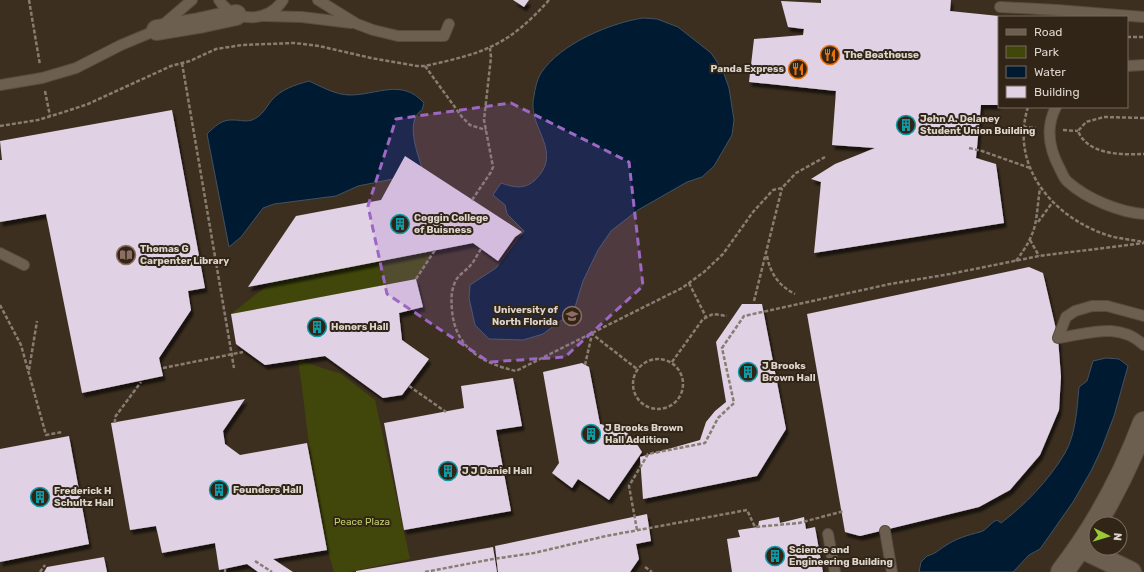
<svg xmlns="http://www.w3.org/2000/svg" width="1144" height="572" viewBox="0 0 1144 572" font-family="Rubik,sans-serif">
<style>
.green{fill:#41470a}
.water{fill:#001a32;stroke:#425260}
.building{fill:#e1d1e4;filter:url(#shadow)}
.lines{fill:none;stroke-linecap:round;stroke-linejoin:round}
.service-casing{stroke:#564c40;stroke-width:12}
.minor-casing{stroke:#564c40;stroke-width:22}
.tertiary-casing{stroke:#564c40;stroke-width:24}
.path{stroke:#877d71;stroke-width:2.5;stroke-dasharray:4 2;stroke-linecap:butt}
.service{stroke:#6d5f4f;stroke-width:10}
.minor{stroke:#6d5f4f;stroke-width:20}
.tertiary{stroke:#6d5f4f;stroke-width:22}
.path-bridge{stroke:#877d71;stroke-width:2.5;stroke-dasharray:4 2;stroke-linecap:butt}
.marked{fill:#9d67c4;fill-opacity:0.2;stroke:#9d67c4;stroke-width:3;stroke-dasharray:8 5;stroke-linejoin:round}
.labels{text-anchor:middle;dominant-baseline:central;stroke-width:4;stroke-linejoin:round;paint-order:stroke}
.poi-label{font-size:10px;font-weight:bold;fill:#ddd5cc;stroke:#312517;text-anchor:start}
.park-label{font-size:10px;fill:#c0ce6a;stroke:#312517}
</style>
<defs>
<filter id="shadow"><feDropShadow dx="2.5" dy="4.5" stdDeviation="1" flood-color="#0009"/></filter>
</defs>
<rect width="100%" height="100%" fill="#3c2f20"/>
<g class="green">
<polygon points="435,250 416,279 231,314 273,281"/>
<path d="M298,360l43,14 34,26 35,159 -61,13h-15c-22,-69 -25,-141 -36,-212z"/>
</g>
<g class="water">
<path d="M643,18l14,1 21,8 33,26 12,18 6,17 5,32 -2,15 -18,31 -12,11 -15,5 -49,28 -27,21 -13,19 -15,31 -8,26 -9,10 -23,17 -20,6 -34,-1 -14,-14 -6,-27 1,-13 26,-17 28,-37 -17,-17 -2,-9 -12,-10 8,-12c12,4 22,7 33,-2 32,-30 -8,-53 0,-85 1,-7 3,-17 7,-23 19,-29 69,-50 102,-55z"/>
<path d="M309,81c13,6 27,14 41,14 27,0 52,-17 74,8l-2,7c-17,10 -5,42 0,58l-29,11 -35,7 -22,10 -62,8 -11,4 -22,29 -12,10 -22,-113c8,-8 15,-15 27,-14 6,0 11,2 18,0 10,-4 13,-11 19,-19 10,-12 24,-16 38,-20z"/>
<path d="M1106,358l13,1 9,7 -14,50 -13,34 -10,21 -18,31 -33,47 -11,6 -16,17h-94l2,-10 6,-6c10,-3 10,-5 18,-10 10,-7 23,-11 35,-14 6,-1 11,-10 17,-12l4,3c24,-18 48,-43 64,-70 11,-19 12,-45 14,-66l8,-6 6,-20z"/>
</g>
<g class="building">
<polygon points="513,0 529,0 524,7"/>
<polygon points="821,0 951,0 950,11 999,16 998,105 981,105 976,158 996,164 1004,223 814,253 821,182 811,179 835,164 875,148 832,145 836,91 749,82 754,39 803,35 804,29 788,27 781,1 821,3"/>
<polygon points="172,110 205,288 188,291 191,310 159,358 163,376 82,393 46,214 0,222 0,160 2,160 0,141"/>
<polygon points="405,156 522,232 515,237 498,261 473,243 248,287 296,216 381,200"/>
<polygon points="1029,267 1043,273 1058,338 1061,377 1059,410 1040,455 1010,490 979,507 860,536 845,532 807,314"/>
<polygon points="416,279 423,307 399,313 402,340 429,359 402,395 383,398 325,356 265,365 236,344 231,314"/>
<polygon points="742,304 762,304 786,429 757,476 643,499 640,457 700,440 706,422 715,411 726,402 716,342"/>
<polygon points="582,363 589,367 600,424 622,429 633,438 642,452 609,500 578,479 572,488 552,473 559,463 543,372"/>
<polygon points="513,378 522,426 496,430 511,511 404,530 384,423 464,408 461,386"/>
<polygon points="245,399 223,431 225,444 240,455 307,443 327,550 273,559 293,572 258,572 247,564 219,570 215,543 162,553 156,526 130,530 111,423"/>
<polygon points="69,436 89,544 0,562 0,449"/>
<polygon points="647,514 651,541 636,544 639,559 630,572 498,572 495,546"/>
<polygon points="779,517 780,523 804,517 806,529 815,527 823,572 732,572 727,539 740,537 738,530 758,527 759,521"/>
<polygon points="493,547 497,572 356,572 356,571"/>
<polygon points="104,557 107,572 44,572 47,567"/>
</g>
<g class="lines">
<g class="service-casing">
<g id="service">
<path d="M219,0c14,23 50,23 64,0"/>
<polyline points="318,0 357,24 373,30 398,36 444,36 449,24"/>
<polyline points="1000,7 1057,10 1144,17"/>
<polyline points="264,16 302,17 351,23"/>
<polyline points="1127,66 1144,65"/>
<polyline points="0,85 42,78 76,68 121,45 157,30 192,0"/>
<path d="M1056,107c-11,21 -7,42 4,62 2,4 4,10 8,13 19,17 51,30 76,32"/>
<polyline points="0,253 24,265"/>
<path d="M1144,316l-37,-10h-15l-17,5 -9,6 -8,21c30,-4 60,-17 86,7"/>
<polyline points="885,531 892,572"/>
<polyline points="828,534 835,572"/>
</g>
</g>
<g class="minor-casing">
<g id="minor">
<polyline points="157,30 199,23 236,15"/>
<polyline points="1081,548 1131,572"/>
</g>
</g>
<g class="tertiary-casing">
<path id="tertiary" d="M1062,572c34,-44 62,-96 82,-149"/>
</g>
<g class="path">
<polyline points="29,0 40,65"/>
<polyline points="1127,37 1144,37"/>
<polyline points="182,63 234,368"/>
<polyline points="425,66 462,117 470,125 486,130"/>
<polyline points="45,91 50,116"/>
<path d="M1028,107c-19,61 27,112 82,129 11,3 23,4 34,6"/>
<path d="M1144,118l-40,-1 -18,5 -8,9c10,24 43,24 66,23"/>
<path d="M0,126l38,-6 26,-8 24,-8 83,-38 19,-5 26,-12 26,-4 52,-2 25,3 52,12 46,8h8c59,-13 83,-20 124,-66"/>
<polyline points="1023,127 1036,128"/>
<polyline points="1063,130 1078,131"/>
<polyline points="969,148 982,151 1030,168"/>
<polyline points="472,200 491,172 493,167 484,120 491,57 490,48"/>
<polyline points="1038,222 1052,203"/>
<polyline points="1030,240 1039,256"/>
<path d="M481,249c-4,6 -7,13 -12,18 -4,4 -10,8 -13,13 -5,10 -5,19 -4,30 3,38 30,53 64,61l166,-83 22,-16 19,-18 30,-42 20,-22 9,-2 14,-15 29,-16"/>
<path d="M767,256c3,17 12,30 28,38"/>
<path d="M1016,261c23,-31 19,-38 24,-73"/>
<polyline points="416,279 435,250"/>
<polyline points="689,283 706,317"/>
<polyline points="754,301 782,188"/>
<polyline points="0,305 21,345 46,435 62,432"/>
<circle cx="658" cy="384" r="25"/>
<polyline points="672,362 703,319 713,314 727,316"/>
<polyline points="585,365 592,334 637,369"/>
<polyline points="29,370 37,321"/>
<polyline points="409,386 446,412"/>
<polyline points="115,423 115,417 141,382"/>
<polyline points="637,530 629,486 648,454 705,443 718,418 734,403 722,348 744,316 890,284 950,274 1039,256 1144,243"/>
<polyline points="255,561 272,572"/>
<polyline points="645,567 652,572"/>
<polyline points="225,569 225,572"/>
<polyline points="40,572 45,565"/>
<polyline points="425,572 493,559 534,553 606,536 747,510 755,527 799,523 844,511"/>
</g>
<use href="#service" class="service"/>
<use href="#minor" class="minor"/>
<use href="#tertiary" class="tertiary"/>
<polyline class="path-bridge" points="163,368 243,352"/>
</g>
<path class="marked" d="M511,103l118,59 14,124 -78,71 -76,5 -102,-68 -19,-88 28,-87z"/>
<defs>
<g id="restaurant-ring" transform="scale(1)"><circle r="9.5" fill="#312517" stroke="#e8710a" stroke-width="1.5"/><path d="M-5-6h1v4h1v-4h1v4h1v-4h1v5L-1.5 .5V6h-2V.5L-5-1ZM5-6V6H3V1.5H1.5Q1.5-4 5-6Z" fill="#e8710a"/></g>
<g id="building-ring" transform="scale(1)"><circle r="9.5" fill="#312517" stroke="#0f9aa8" stroke-width="1.5"/><path d="M-4-6H4V6H1V3H-1V6H-4ZM-2.5-4.3h1.7v1.8h-1.7ZM.8-4.3h1.7v1.8H.8ZM-2.5-1h1.7V.8h-1.7ZM.8-1h1.7V.8H.8Z" fill="#0f9aa8"/></g>
<g id="library-ring" transform="scale(1)"><circle r="9.5" fill="#312517" stroke="#8d6e63" stroke-width="1.5"/><path d="M-6-4Q-3-5.5-.7-3.5V5Q-3 3-6 4ZM6-4Q3-5.5 .7-3.5V5Q3 3 6 4Z" fill="#8d6e63"/></g>
<g id="university-ring" transform="scale(1)"><circle r="9.5" fill="#312517" stroke="#8d6e63" stroke-width="1.5"/><path d="M0-5L7-2L0 1L-7-2ZM-4 1L0 2.5L4 1V4Q0 6-4 4Z" fill="#8d6e63"/></g>
</defs>
<g fill-rule="evenodd">
<use href="#restaurant-ring" x="830" y="55"/>
<use href="#restaurant-ring" x="798" y="69"/>
<use href="#building-ring" x="906" y="125"/>
<use href="#building-ring" x="400" y="224"/>
<use href="#library-ring" x="126" y="255"/>
<use href="#university-ring" x="572" y="316"/>
<use href="#building-ring" x="317" y="327"/>
<use href="#building-ring" x="748" y="372"/>
<use href="#building-ring" x="591" y="434"/>
<use href="#building-ring" x="448" y="471"/>
<use href="#building-ring" x="219" y="490"/>
<use href="#building-ring" x="40" y="497"/>
<use href="#building-ring" x="775" y="556"/>
</g>
<g class="labels">
<g class="poi-label">
<text x="844" y="55">The Boathouse</text>
<text x="784" y="69" text-anchor="end">Panda Express</text>
<text x="920" y="119">John A. Delaney<tspan x="920" dy="12">Student Union Building</tspan></text>
<text x="414" y="218">Coggin College<tspan x="414" dy="12">of Buisness</tspan></text>
<text x="140" y="249">Thomas G<tspan x="140" dy="12">Carpenter Library</tspan></text>
<text x="558" y="310" text-anchor="end">University of<tspan x="558" dy="12">North Florida</tspan></text>
<text x="331" y="327">Honors Hall</text>
<text x="762" y="366">J Brooks<tspan x="762" dy="12">Brown Hall</tspan></text>
<text x="605" y="428">J Brooks Brown<tspan x="605" dy="12">Hall Addition</tspan></text>
<text x="462" y="471">J J Daniel Hall</text>
<text x="233" y="490">Founders Hall</text>
<text x="54" y="491">Frederick H<tspan x="54" dy="12">Schultz Hall</tspan></text>
<text x="789" y="550">Science and<tspan x="789" dy="12">Engineering Building</tspan></text>
</g>
<g class="park-label">
<text x="362" y="522">Peace Plaza</text>
</g>
</g>
<rect x="998" y="16" width="130" height="92" fill="#312517" stroke="#766b5f"/>
<rect x="1006" y="29" width="20" height="6" fill="#6d5f4f" stroke="#766b5f"/>
<text x="1034" y="36" font-size="12" fill="#ddd5cc">Road</text>
<rect x="1006" y="46" width="20" height="12" fill="#41470a" stroke="#766b5f"/>
<text x="1034" y="56" font-size="12" fill="#ddd5cc">Park</text>
<rect x="1006" y="66" width="20" height="12" fill="#001a32" stroke="#766b5f"/>
<text x="1034" y="76" font-size="12" fill="#ddd5cc">Water</text>
<rect x="1006" y="86" width="20" height="12" fill="#e1d1e4" stroke="#766b5f"/>
<text x="1034" y="96" font-size="12" fill="#ddd5cc">Building</text>
<g transform="translate(1108 536) rotate(95)"><circle r="19" fill="#312517" stroke="#766b5f"/>
<path d="M0-3L7 15L0 10L-7 15Z" fill="#9acb34"/>
<text y="-6" font-size="11" font-weight="bold" text-anchor="middle" fill="#ddd5cc">N</text>
</g>
</svg>
